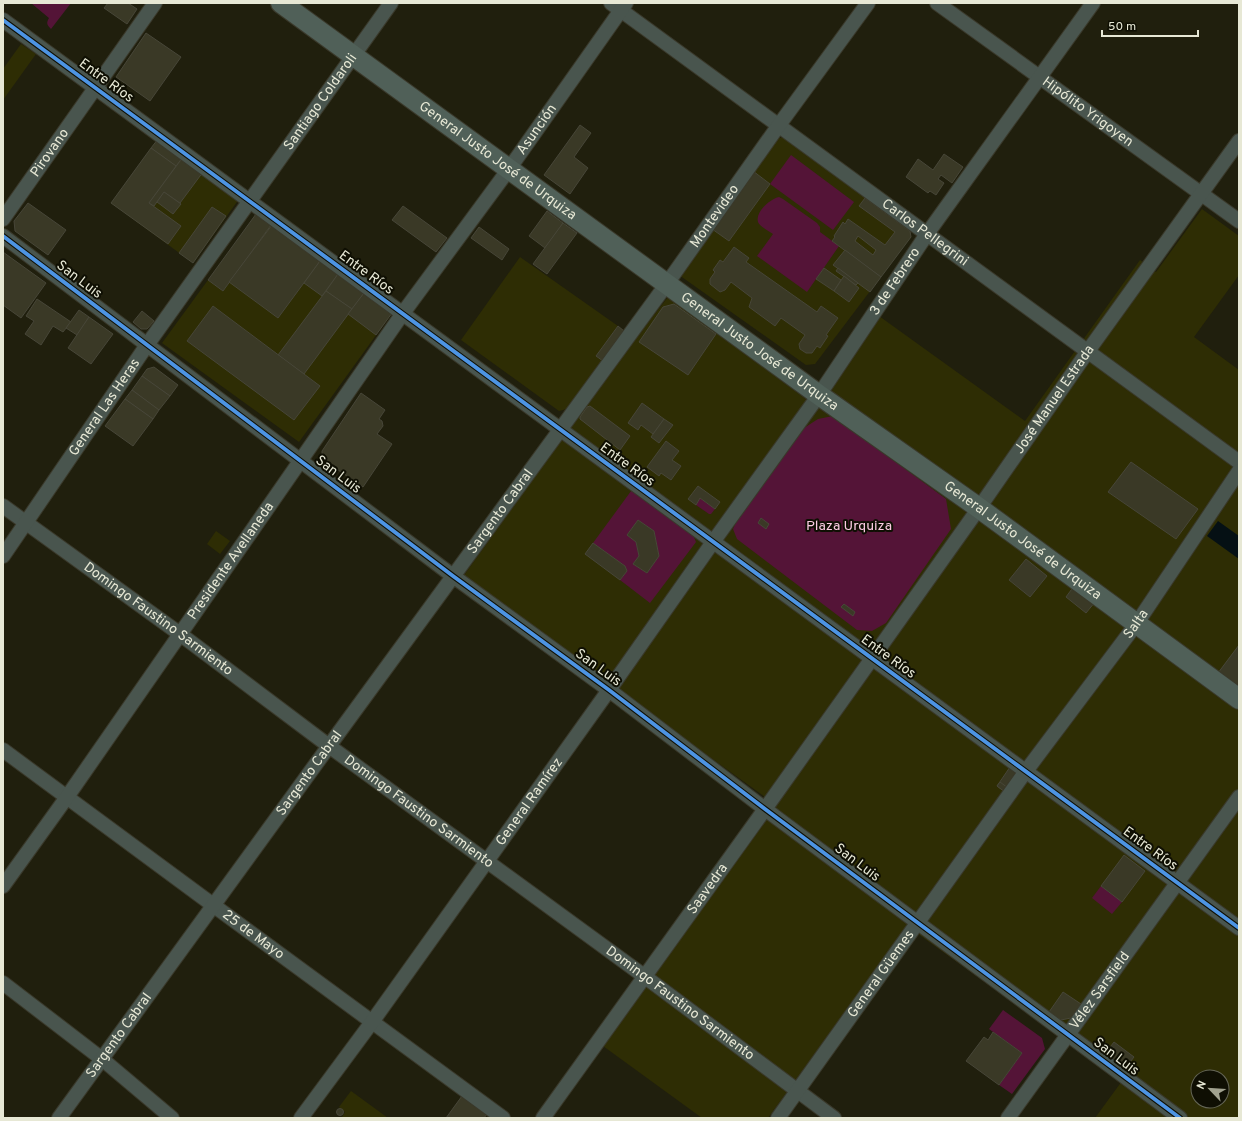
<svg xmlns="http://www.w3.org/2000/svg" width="1242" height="1121" viewBox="0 0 1242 1121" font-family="Overpass,sans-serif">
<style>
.built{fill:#2e2d04;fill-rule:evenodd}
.green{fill:#541437;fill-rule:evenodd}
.water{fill:#051014}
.building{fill:#3a3926;stroke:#474638;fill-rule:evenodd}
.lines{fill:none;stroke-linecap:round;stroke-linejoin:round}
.street-casing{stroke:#3a392b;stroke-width:16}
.secondary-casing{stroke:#3a392b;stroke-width:22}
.street{stroke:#49554e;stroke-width:14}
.secondary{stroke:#506058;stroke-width:20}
.cycleway-casing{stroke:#0f0f03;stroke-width:6}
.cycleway{stroke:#4d94e3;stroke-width:4}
.labels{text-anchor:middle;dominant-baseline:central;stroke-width:4;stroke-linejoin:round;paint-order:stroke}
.street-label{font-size:14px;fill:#e7e8d5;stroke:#0f0f03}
.park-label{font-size:14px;fill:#fdcce3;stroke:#0f0f03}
</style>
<rect width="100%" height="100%" fill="#201f0d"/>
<g class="built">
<polygon points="21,44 36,54 3,100 3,69"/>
<polygon points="784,137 910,231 911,237 815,364 806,365 679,275 775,139"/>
<polygon points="158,139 239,199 193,263 111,203"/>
<path d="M1202,209l37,27v39l-45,62 45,33v748h-144l27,-37 -215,-155 -139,192h-66l-110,-80 173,-241 -303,-219 159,-221 47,-60 150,111 61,-92 146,105 115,-161 16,12zM1198,1077h24v24h-24z"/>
<polygon points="271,225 392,313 299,442 162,343 208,280 223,291"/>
<polygon points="520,257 618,326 597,356 603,361 566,409 563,410 559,411 461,340"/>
<polygon points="216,531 230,541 220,554 207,544"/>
<polygon points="351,1091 388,1118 344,1118 342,1117 345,1112 339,1107"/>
</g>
<g class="green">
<path d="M31,3h40l-20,26c-4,-4 -5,-6 -2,-11z"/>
<polygon points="791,155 854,202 833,230 770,184"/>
<path d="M779,197l4,2 34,24 3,4v5l19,14 -32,46 -50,-36 16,-22c-4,-3 -13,-7 -15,-12 -3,-10 12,-23 21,-25z"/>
<polygon points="833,416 946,499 951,529 886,623 872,631 857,630 737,539 733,529 738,518 804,428 818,419"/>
<path d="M634,487l57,43 5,12 -46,61 -30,-23 7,-9 -2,-5 -32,-23zM638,520l16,11 5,25 -12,17 -14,-9 6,-8 -3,-14 -9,-7z"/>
<polygon points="700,498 715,509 711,514 709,514 696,505"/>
<polygon points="1101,886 1122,902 1112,914 1092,898"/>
<polygon points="1003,1010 1042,1038 1045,1049 1012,1094 999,1085 1022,1053 989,1029"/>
</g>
<polygon class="water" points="1218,521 1239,536 1239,559 1207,536"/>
<g class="building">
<polygon points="108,3 128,3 137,9 127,24 104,8"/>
<polygon points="146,33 181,57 150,101 116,77"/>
<polygon points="580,125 591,133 574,157 588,168 570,194 544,175"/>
<polygon points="158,139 183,157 176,166 151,148"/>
<polygon points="151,148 176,166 149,203 181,226 168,244 111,203"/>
<polygon points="944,154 963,167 952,183 941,175 938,179 944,183 936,195 930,191 928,193 906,177 918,159 933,170"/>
<polygon points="183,157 203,172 180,203 164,192 154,206 149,203"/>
<polygon points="753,171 770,184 729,241 712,229"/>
<polygon points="164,192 181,204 173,214 157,202"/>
<path d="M865,198l45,33 1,6 -30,40 -49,-36 3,-4 -1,-1 9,-14 2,2 3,-5 37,26 10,-13 -36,-26zM858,236l18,14 -3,5 -18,-14z"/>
<polygon points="28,203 66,230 48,255 15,231 14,221"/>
<polygon points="403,206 447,238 436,252 392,220"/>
<polygon points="212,207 226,216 193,263 179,253"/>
<polygon points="547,211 563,223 545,248 529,236"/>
<polygon points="256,214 271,225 223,291 208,280"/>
<polygon points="563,223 577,233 547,274 533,264"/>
<polygon points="272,225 320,261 278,318 229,282"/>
<polygon points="479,227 509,249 502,260 471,238"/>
<polygon points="734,247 749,258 746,262 817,312 821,306 838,318 826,335 828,336 820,348 817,346 812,353 806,353 800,349 799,344 805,335 781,318 775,326 749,307 752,298 731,282 725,290 720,292 710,284 710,279 715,272 713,270 720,260 723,262"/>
<polygon points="845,250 881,277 870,292 833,265"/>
<polygon points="3,252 46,283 21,318 3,305"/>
<polygon points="320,261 338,274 322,296 304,283"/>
<polygon points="824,268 841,280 834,291 816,279"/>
<polygon points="838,268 858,283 856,285 836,271"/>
<polygon points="338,274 364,293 352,309 326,291"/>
<polygon points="844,276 859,288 849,302 834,291"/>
<polygon points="326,291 352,309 304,374 278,355"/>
<polygon points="364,293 392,313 376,335 348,314"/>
<polygon points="37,299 71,322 63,332 53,326 41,345 25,334 34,321 26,316"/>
<polygon points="674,304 716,334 688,375 639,342 663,307"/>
<polygon points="213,306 320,386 294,420 187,341"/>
<polygon points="79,310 89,317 77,335 66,328"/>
<polygon points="142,311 154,321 147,329 141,329 133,322"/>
<polygon points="89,317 113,334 91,364 68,348"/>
<polygon points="618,326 624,331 603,361 596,356"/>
<polygon points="154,367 178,385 170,396 142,376 147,369"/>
<polygon points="142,376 170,396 159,410 132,390"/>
<polygon points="132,390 159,410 153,419 125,399"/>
<polygon points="361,393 385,410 379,419 382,421 383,426 377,434 392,444 363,487 322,459 322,451"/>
<polygon points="125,399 153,419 133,446 105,426"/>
<polygon points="642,403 664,419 653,434 641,425 638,430 628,423"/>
<polygon points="590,406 630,436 620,450 580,419 580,417 587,407"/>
<polygon points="664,419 673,425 659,443 651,437"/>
<polygon points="666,441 679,451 672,460 681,466 671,480 661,473 659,476 647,467"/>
<polygon points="1131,462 1198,509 1176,539 1108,492"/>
<polygon points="698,486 720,502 715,509 700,498 696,505 688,499"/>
<polygon points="761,518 769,524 766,529 758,523"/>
<polygon points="638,520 654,531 659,556 647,573 633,564 639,556 636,542 627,535"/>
<polygon points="593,543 625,566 627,571 620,580 585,554"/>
<polygon points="1026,559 1047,576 1030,597 1009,580"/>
<polygon points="1074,586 1095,602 1086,613 1066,597"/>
<polygon points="844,604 855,612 853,616 841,607"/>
<polygon points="1239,645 1239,688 1218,673"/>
<polygon points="1010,767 1021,774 1005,792 997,786"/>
<polygon points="1000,782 1008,788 1005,792 997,786"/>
<polygon points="1124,855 1145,871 1122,902 1101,886"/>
<polygon points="1063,992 1081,1004 1071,1018 1061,1020 1049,1012"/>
<polygon points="993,1032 1022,1053 999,1085 966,1061 984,1037 988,1040"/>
<polygon points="1114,1042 1134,1057 1124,1070 1104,1055"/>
<polygon points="462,1096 487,1114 484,1118 446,1118"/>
<circle cx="340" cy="1112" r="3.5"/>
</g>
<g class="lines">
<g class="street-casing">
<g id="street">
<path id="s1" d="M611,3l628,459"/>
<path id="s2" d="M937,3l302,218"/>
<polyline points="3,20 1239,928"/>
<path id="s3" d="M3,219l152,-216"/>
<polyline points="3,236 453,576 609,690 765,809 1180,1118"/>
<path id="s4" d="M3,506l177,128 149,112 315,230 190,142"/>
<path id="s5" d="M3,556l144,-211 244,-342"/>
<path id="s6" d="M3,750l210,155 290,213"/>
<path id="s7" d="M3,886l64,-89 336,-484 106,-144 117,-166"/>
<polyline points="3,983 102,1059 172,1118"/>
<path id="s8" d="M59,1118l270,-372 337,-461 113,-160 89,-122"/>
<path id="s9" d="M301,1118l71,-96 237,-332 104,-148 106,-147 108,-161 166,-231"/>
<path id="s10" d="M543,1118l222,-309 214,-301 109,-157 151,-210"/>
<path id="s11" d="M778,1118l248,-347 111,-148 102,-152"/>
<path id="s12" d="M1008,1118l231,-321"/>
</g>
</g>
<g class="secondary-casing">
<g id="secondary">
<path id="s13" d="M281,3l538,392 160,113 260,191"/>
</g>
</g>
<use href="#street" class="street"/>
<use href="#secondary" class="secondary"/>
<g class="cycleway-casing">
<g id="cycleway">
<polyline points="3,20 1239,928"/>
<polyline points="3,236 453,576 609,690 765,809 1180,1118"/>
</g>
</g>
<use href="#cycleway" class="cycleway"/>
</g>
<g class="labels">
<g class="street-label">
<text transform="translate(106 81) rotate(36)">Entre Ríos</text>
<text stroke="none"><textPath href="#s5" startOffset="554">Santiago Coldaroli</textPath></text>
<text stroke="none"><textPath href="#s2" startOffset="186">Hipólito Yrigoyen</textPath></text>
<text stroke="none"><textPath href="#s7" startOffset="926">Asunción</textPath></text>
<text stroke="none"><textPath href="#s3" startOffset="81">Pirovano</textPath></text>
<text stroke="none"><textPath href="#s13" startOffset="268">General Justo José de Urquiza</textPath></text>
<text stroke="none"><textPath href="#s8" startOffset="1115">Montevideo</textPath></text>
<text stroke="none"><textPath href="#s1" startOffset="389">Carlos Pellegrini</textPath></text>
<text transform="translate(366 273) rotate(36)">Entre Ríos</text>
<text transform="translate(79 280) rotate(37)">San Luis</text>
<text stroke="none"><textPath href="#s9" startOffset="1026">3 de Febrero</textPath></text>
<text stroke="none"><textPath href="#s13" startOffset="592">General Justo José de Urquiza</textPath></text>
<text stroke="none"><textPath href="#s10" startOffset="882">José Manuel Estrada</textPath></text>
<text stroke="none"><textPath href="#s5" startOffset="180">General Las Heras</textPath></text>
<text transform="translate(627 465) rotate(36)">Entre Ríos</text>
<text transform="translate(338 475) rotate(37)">San Luis</text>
<text stroke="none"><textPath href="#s8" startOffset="750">Sargento Cabral</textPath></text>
<text stroke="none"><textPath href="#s13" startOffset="916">General Justo José de Urquiza</textPath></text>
<text stroke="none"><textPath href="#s7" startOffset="397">Presidente Avellaneda</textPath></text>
<text stroke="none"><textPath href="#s4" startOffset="192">Domingo Faustino Sarmiento</textPath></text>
<text stroke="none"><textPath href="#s11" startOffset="610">Salta</textPath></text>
<text transform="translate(888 657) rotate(36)">Entre Ríos</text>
<text transform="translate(598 668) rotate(36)">San Luis</text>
<text stroke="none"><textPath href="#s8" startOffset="426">Sargento Cabral</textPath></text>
<text stroke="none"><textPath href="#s9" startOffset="390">General Ramírez</textPath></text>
<text stroke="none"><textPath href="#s4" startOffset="516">Domingo Faustino Sarmiento</textPath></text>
<text transform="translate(1150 849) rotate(36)">Entre Ríos</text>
<text transform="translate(857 863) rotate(37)">San Luis</text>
<text stroke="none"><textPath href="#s10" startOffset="282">Saavedra</textPath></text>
<text stroke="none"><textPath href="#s6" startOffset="311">25 de Mayo</textPath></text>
<text stroke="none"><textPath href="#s11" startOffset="177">General Güemes</textPath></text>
<text stroke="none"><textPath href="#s12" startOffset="157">Vélez Sarsfield</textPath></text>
<text stroke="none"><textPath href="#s4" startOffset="840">Domingo Faustino Sarmiento</textPath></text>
<text stroke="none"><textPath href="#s8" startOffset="102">Sargento Cabral</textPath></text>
<text transform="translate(1116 1057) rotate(37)">San Luis</text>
</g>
<g class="park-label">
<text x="849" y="526">Plaza Urquiza</text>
</g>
</g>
<rect width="1242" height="1121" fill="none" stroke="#e7e8d5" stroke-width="8"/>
<g transform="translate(1210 1089) rotate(295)"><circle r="19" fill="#0f0f03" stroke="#656657"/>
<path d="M0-3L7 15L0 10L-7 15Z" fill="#a1a28f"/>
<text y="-6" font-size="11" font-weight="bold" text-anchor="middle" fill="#e7e8d5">N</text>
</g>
<path d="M1102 30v6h96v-6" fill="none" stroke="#e7e8d5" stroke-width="2"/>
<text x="1108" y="30" font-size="12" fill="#e7e8d5" stroke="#0f0f03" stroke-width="3" paint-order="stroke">50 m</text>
</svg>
